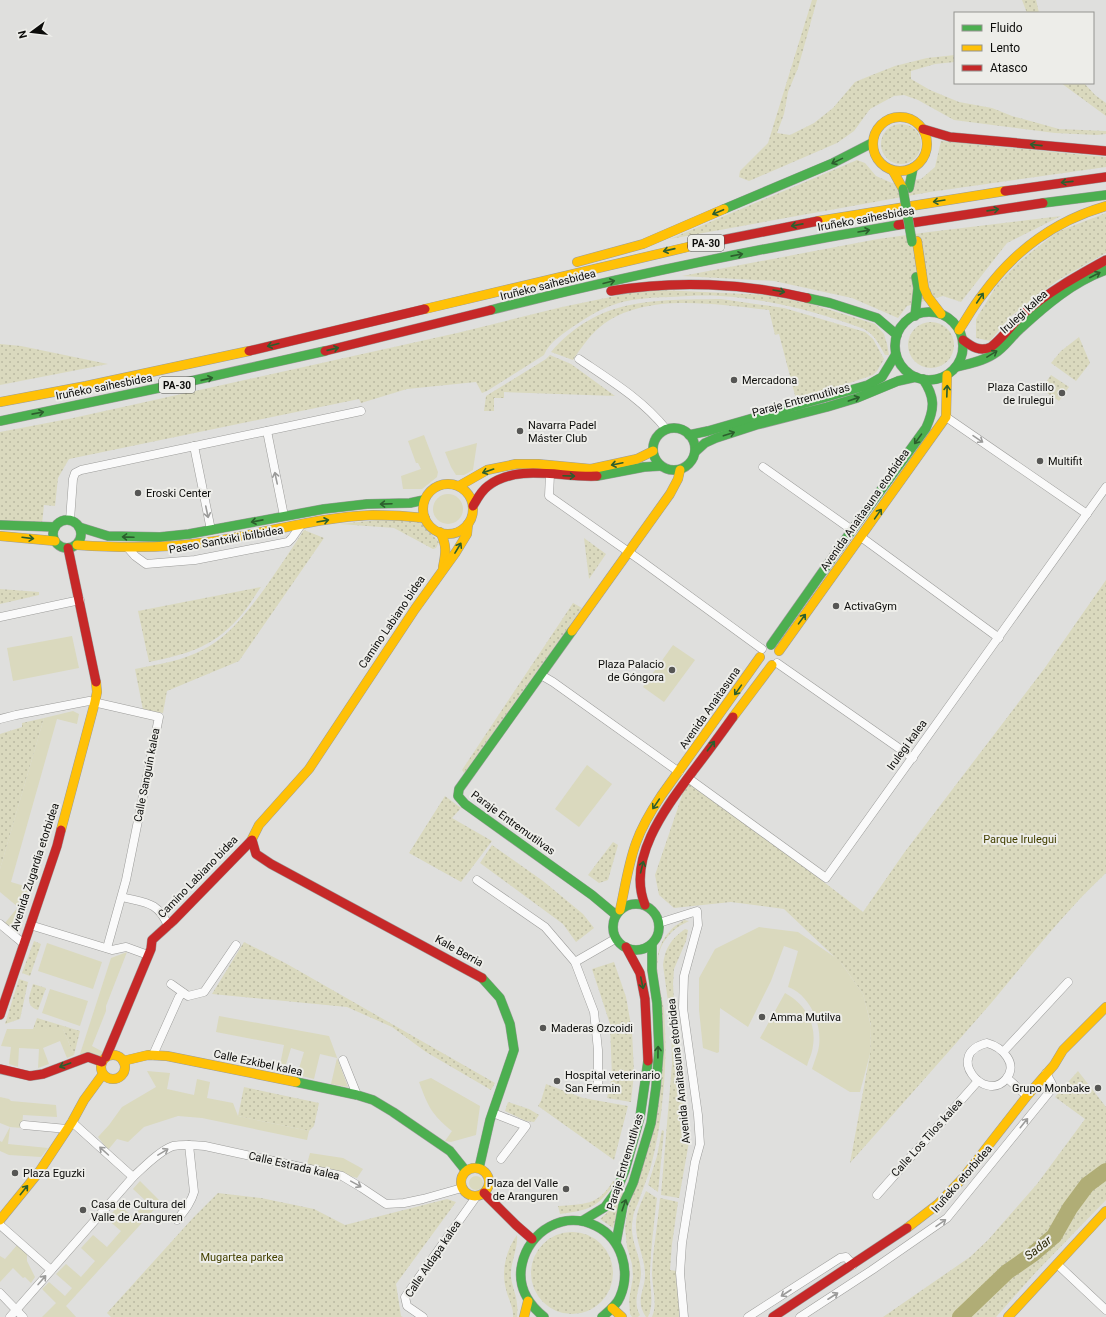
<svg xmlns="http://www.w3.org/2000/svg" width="1106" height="1317" viewBox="0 0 1106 1317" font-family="Roboto,sans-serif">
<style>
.grass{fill:url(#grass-dots)}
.garden{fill:#dad9be}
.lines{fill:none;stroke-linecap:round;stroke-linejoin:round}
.river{stroke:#b0ad76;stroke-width:16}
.street-casing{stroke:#9c9c9a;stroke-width:9}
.fast-casing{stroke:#9c9c9a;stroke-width:10}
.slow-casing{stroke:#9c9c9a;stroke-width:10}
.jam-casing{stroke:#9c9c9a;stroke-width:10}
.street{stroke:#fafafa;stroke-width:8}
.fast{stroke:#4caf50;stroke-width:9}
.slow{stroke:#ffc107;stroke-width:9}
.jam{stroke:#c62828;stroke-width:9}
.fast-bridge-casing{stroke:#9c9c9a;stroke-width:10;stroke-linecap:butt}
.fast-bridge{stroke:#4caf50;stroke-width:9}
.oneway{stroke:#2c5e2d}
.oneway2{stroke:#9b9b9a}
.poi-dot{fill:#565654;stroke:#edede9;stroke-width:1.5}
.labels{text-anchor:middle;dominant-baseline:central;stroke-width:4;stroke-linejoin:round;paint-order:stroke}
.shield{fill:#edede9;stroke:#50504d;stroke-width:1}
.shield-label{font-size:10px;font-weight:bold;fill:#0c0c0a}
.street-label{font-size:11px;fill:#0c0c0a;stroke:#edede9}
.poi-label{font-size:11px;fill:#0c0c0a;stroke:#edede9;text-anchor:start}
.park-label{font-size:11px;fill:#434000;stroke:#edede9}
.water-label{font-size:12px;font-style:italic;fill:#2d2a07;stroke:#edede9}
</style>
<defs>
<pattern id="grass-dots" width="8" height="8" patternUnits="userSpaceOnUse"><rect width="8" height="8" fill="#dad9be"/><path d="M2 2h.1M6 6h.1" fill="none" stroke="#bab9a2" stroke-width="1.8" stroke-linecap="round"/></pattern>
</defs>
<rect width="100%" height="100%" fill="#dfdfdd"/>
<g class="grass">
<polygon points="812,0 817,0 798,68 788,92 784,114 777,133 790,135 814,123 833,108 855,82 872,75 895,66 927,58 955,55 955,62 935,64 911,71 911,79 930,90 959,102 992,108 1012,116 1059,129 1106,131 1106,134 1097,135 1055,133 954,120 918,100 904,95 894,96 870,109 854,131 837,143 749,181 739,177 740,171 768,143"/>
<polygon points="1022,0 1036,0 1039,13 1027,13"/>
<polygon points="1061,83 1084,83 1095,95 1106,103 1106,116"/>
<circle cx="901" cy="144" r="20"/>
<polygon points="941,141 1106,157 1106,167 930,192 670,239 857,160 865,163 876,176 892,183 921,179 935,167"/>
<polygon points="1106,213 1106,253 1058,280 1010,317 990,341 976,338 976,319 997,285 1020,261 1057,232"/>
<polygon points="1061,216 1007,243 961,302 943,296 907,306 898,318 852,298 774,281 682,276 878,239 929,232"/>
<path d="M660,290l107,5 44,9 64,20 9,10 3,10 2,11h-4c-6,-11 -10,-20 -21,-26 -46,-17 -94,-30 -144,-33 -16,-1 -33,0 -49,1 -13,0 -26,1 -39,3 -20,3 -39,13 -55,24 -12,8 -28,18 -33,31l-57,36 -5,2 -6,-11 -69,7 -46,14 -2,-4 -290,60 -11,19 -3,28 -11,-1 -2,19 -42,-2v-90l73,-14 384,-85 105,-26 68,-14z"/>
<path d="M721,299l63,9 81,24 8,7 11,20 -7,12 -4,4 -50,17 -27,7 -17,-65 -4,1 -6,-25c-52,-5 -125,-19 -169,17 -11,9 -19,21 -27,33l-22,-8c48,-55 102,-52 170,-53z"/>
<circle cx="931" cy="345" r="23"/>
<polygon points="1079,337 1090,363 1076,381 1051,363 1061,351"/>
<polygon points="0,344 21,346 108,364 0,385"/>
<polygon points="550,355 571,364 615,396 504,392 504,398 494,398 494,411 484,411 486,396 546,359"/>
<polygon points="1051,375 1069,387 1059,401 1041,389"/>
<polygon points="387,519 420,522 439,542 436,548 433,549 394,528 340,524"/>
<path d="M304,530l20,8 -85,123 -72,30 -4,22 -20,-3 -8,-41c20,-4 40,-7 59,-15 32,-13 51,-39 71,-66 13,-19 26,-38 39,-58z"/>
<polygon points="584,538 606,554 589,579"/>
<path d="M1106,580v293c-42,39 -77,85 -114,129 -47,54 -95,108 -142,161l20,-109 1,-29 -8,-31 -21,-30 -58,-55 -53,-7 -57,6 -15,-13 -4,-20 33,-97 175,134 41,-59 140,-184z"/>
<path d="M261,587c-6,8 -11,18 -18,26 -27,33 -54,41 -94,49l-11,-51z"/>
<polygon points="0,589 39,592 39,595 0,604"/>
<polygon points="573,603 582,608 464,773 462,770"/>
<polygon points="44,718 0,869 0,734 22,727 22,723"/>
<polygon points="445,796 461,808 452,818 492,841 461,882 409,853"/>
<polygon points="613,842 618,845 608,880 599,883 588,875"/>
<polygon points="492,845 543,881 583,914 594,928 576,942 563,924 480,863"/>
<path d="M684,920l5,1c-16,7 -29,20 -31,38 -3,17 4,35 6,51 2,29 2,56 -1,85 -2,24 -6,48 -12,71 -4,13 -9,25 -13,37 -2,5 -5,10 -5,15 -5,21 8,36 8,56 -1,14 -9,28 -1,41l-2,2h-6l-2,-3 -1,-14 4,-23 -1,-13 -5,-17 -2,-20 3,-18 23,-68 5,-172c1,-14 4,-29 15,-39 3,-4 9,-7 13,-10z"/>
<path d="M685,929l3,1 -2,11 -12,28 -1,15 2,35 14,113v10l-10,56 -18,-3 11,-131 -1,-41 -8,-58c2,-17 8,-26 22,-36z"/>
<polygon points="34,941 41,944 30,976 22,973"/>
<polygon points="244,942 287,964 495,1083 491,1090 426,1052 392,1027 347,1007 212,994"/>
<polygon points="614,962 626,997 632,1031 634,1073 631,1102 607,1098 612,1077 610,1024 592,969"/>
<polygon points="19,979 28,982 20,1019 5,1024"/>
<path d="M33,984l13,4 -8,22c-14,-5 -8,-15 -5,-26z"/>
<polygon points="37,1018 80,1031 74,1055 63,1029 33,1029"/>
<polygon points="1078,1071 1106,1107 1106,1200 1036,1272 996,1317 883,1317 970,1257 988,1240 1037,1184 1085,1119 1055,1097"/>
<polygon points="546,1084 583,1098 628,1106 614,1160 538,1106 541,1101"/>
<polygon points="244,1087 319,1103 314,1126 309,1131 238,1116"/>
<polygon points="508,1102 529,1109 539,1115 534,1122 526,1121 505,1111"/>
<polygon points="662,1130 664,1131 658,1192 648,1185 657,1156"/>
<path d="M613,1181l3,1c-19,26 -26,28 -56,32l-2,-8c26,-2 40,0 55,-25z"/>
<polygon points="624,1189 613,1228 600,1219 614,1206"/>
<path d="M646,1191l11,7c-3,24 -6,49 -7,73 -1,16 5,31 -2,46h-2c-12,-18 0,-26 -1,-45 -1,-17 -10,-32 -9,-49 0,-11 6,-22 10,-32z"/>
<polygon points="218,1193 261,1198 314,1209 345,1225 447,1199 456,1202 396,1284 401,1316 403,1317 111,1317 107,1313 192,1219"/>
<path d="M660,1198l18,4 -6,42 -2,26 7,1 -1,9 3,16v21h-27c6,-14 0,-29 0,-44 1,-25 6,-50 8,-75z"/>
<circle cx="572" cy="1273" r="41"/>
<path d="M517,1235c1,15 -7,27 -6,42 1,10 6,19 6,28 1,4 0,8 0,12h-4c1,-9 -5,-18 -7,-28 -5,-18 0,-39 11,-54z"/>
</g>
<g class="garden">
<polygon points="424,435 438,472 437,477 422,489 403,489 401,476 421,469 418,463 416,463 408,441"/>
<polygon points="477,443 473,470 464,475 456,475 451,467 445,452"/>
<circle cx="448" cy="509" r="15"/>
<polygon points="72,636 79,668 13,681 7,648"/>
<polygon points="673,645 695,660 664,702 643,687"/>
<polygon points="73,711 79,714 77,724 57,719 11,882 31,888 15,930 5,923 18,907 0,892 0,869 44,718"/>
<polygon points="587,765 612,784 579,827 555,809"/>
<path d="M759,927l39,5 41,28 24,34 8,32 -1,28 -10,38h-10l-38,-23c2,-6 4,-12 6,-18 6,-23 -7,-56 -30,-64l10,-36 -14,-5 -13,35 -23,46 -28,-19 -1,44 -2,1 -14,-5 -4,-38v-32l16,-29z"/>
<polygon points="47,943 102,962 93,989 38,971"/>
<polygon points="127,952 106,1006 106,1011 92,1046 103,1052 99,1057 80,1054 111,958"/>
<polygon points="50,989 88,1001 80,1026 42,1013"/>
<path d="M785,993c22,12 33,33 27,58 -1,5 -4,10 -5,15l-47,-28z"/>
<polygon points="219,1016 329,1036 348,1087 331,1084 337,1058 320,1054 314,1079 297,1075 304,1052 291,1048 284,1071 280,1065 284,1045 216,1032"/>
<polygon points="7,1029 63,1029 74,1055 67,1058 60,1041 43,1048 49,1064 38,1068 39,1049 19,1048 18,1067 9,1064 11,1047 1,1046"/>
<polygon points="147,1071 170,1073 167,1089 194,1095 197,1079 210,1082 207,1098 233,1103 238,1116 309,1131 307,1140 202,1118 178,1116 144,1127 128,1142 117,1139 108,1150 98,1137 109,1125 122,1107 156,1087"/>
<path d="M431,1078l49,28 -4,29 -25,7 -6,-1 7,-10c-21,-17 -24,-25 -33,-49z"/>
<polygon points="0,1097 9,1099 11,1101 56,1105 57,1117 23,1115 22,1128 10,1127 8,1144 48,1148 41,1157 9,1155 0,1151 0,1141 2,1142 10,1127 0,1123"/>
<polygon points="310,1153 343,1158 363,1169 357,1178 307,1164"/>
<circle cx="476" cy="1183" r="7"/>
<polygon points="140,1181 161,1202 66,1306 76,1317 42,1317 56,1303 42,1289 49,1282 65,1296 72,1288 56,1274 66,1264 81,1277 95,1261 81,1248 93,1235 107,1247 121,1231 107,1219 119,1205 133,1217 146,1201 133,1189"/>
<polygon points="18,1244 27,1249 27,1261 35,1277 31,1283 25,1277 23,1278 13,1268 0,1282 0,1256 5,1259"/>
</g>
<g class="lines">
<polyline class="river" points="960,1317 1007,1272 1033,1254 1054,1236 1070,1208 1087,1185 1106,1171"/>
<g class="street-casing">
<g id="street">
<path d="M579,359c31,21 64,41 87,70"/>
<polyline points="946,417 1087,514"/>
<polyline points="267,431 284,516"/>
<polyline points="194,446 211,530"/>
<polyline points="763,467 852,530"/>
<polyline points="550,474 549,496 640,560 762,649"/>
<polyline points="70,520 73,479 75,473 81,470 361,411"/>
<polyline points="861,537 999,638"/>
<polyline points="128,548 135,556 146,564 195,560 288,542 292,538 301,525"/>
<polyline points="0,617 80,600"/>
<polyline points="777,663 913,758"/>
<polyline points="541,675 553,682 679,772"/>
<polyline points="0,719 16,715 89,701 159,717 126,880 107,948"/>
<polyline points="688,778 826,878 1106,487"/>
<polyline points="477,880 545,927 575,962 594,1012 598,1050 598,1085"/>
<path d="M122,897c23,6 36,4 46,29"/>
<polyline points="659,923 697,911 698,925 684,976 683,1008 698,1115 700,1144 695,1162 682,1243 680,1273 684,1317"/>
<polyline points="0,924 24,944"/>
<polyline points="30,925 112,950 126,947 148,955"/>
<polyline points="575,962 615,939"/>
<polyline points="171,984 188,996 204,992 236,945"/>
<path d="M987,1043c15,4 32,21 19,36 -21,25 -63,-25 -19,-36z"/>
<polyline points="1004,1051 1068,982"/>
<polyline points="153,1055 179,997 183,993"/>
<polyline points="343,1060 357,1095"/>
<polyline points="1007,1078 1027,1096"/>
<polyline points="493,1113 526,1126 501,1159"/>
<polyline points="72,1122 133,1177"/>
<polyline points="24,1125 67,1129"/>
<polyline points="877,1195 978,1081"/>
<path d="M177,1220c7,-9 14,-17 17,-28l-5,-47"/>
<polyline points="0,1225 51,1270"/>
<polyline points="1057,1264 1106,1310"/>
<polyline points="0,1293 23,1317"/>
<path d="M10,1317l123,-140c11,-10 26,-26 40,-31 10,-2 22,-1 32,0l137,30 20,12 24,16 18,-1 19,-4 39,-11"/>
<polyline points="423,1317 407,1306 405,1297 476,1197"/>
<polyline points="748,1317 840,1258 846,1257 853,1265"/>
<polyline points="800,1317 872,1270 947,1218 1051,1090 1052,1084 1046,1073"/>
</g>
</g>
<g class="fast-casing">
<g id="fast">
<polyline points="909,188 913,168"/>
<polyline points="1043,203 1106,195"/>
<polyline points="724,209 833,163 872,143"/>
<polyline points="807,298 830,303 877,318 897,335"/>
<path d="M491,310c134,-34 270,-62 407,-85"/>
<circle cx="929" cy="346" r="34"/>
<polyline points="915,316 918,288 916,277"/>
<path d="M956,367c13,-3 27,-6 38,-13 10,-6 17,-17 26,-25 26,-24 53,-47 86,-59"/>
<polyline points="0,421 178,384 325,351"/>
<circle cx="674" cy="449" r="21"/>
<polyline points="689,435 708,431 868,385 882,377 896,354"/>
<polyline points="695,452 705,443 716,438 756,425 827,407 857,398 898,381 916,377"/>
<polyline points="597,476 644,467 661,466"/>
<circle cx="67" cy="534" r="14"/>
<polyline points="0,525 55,527"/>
<polyline points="79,527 108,536 160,537 189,534 324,509 367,504 410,503 424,500"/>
<polyline points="572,631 459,789 458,796 465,804 592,895 616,915"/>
<path d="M771,645l81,-115 74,-102c9,-20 9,-31 -3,-49"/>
<circle cx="636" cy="927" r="23"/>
<polyline points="296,1082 357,1095 373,1100 393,1112 450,1151 466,1171"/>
<polyline points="479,1168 490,1120 514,1050 510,1024 500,998 482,978"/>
<polyline points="582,1221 605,1207 616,1192 625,1170 640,1117 648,1061"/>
<polyline points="616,1243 623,1205 633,1183 651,1123 656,1087 659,1050 657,1003 652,970 652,945"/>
<path d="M544,1317c-16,-13 -27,-31 -22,-53 7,-33 42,-54 74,-38 26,13 35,45 24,71 -3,8 -11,14 -18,20"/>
</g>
</g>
<g class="slow-casing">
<g id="slow">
<circle cx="900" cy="144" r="27"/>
<polyline points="893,171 903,189"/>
<polyline points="818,221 1005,191"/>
<polyline points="917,241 924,288 928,297 941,314"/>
<polyline points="577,262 643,244 724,209"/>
<polyline points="425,309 692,246"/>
<path d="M959,330c8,-12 15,-25 24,-36 32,-44 71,-73 123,-88"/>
<polyline points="0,402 86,386 249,351"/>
<circle cx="448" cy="509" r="25"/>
<polyline points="459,486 487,470 516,464 538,464 591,469 637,459 653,451"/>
<path d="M440,532c7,13 6,21 3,35"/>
<polyline points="0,536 55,541"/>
<path d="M77,545c44,3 87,4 131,-3 55,-8 109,-25 165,-27 18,0 35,1 52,3"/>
<polyline points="572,631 670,494 678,479 680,470"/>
<polyline points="779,651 946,417 947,375"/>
<polyline points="733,717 772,665"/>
<polyline points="61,830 95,702 97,692 96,682"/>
<polyline points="251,841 259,825 309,769 415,609 456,552 467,534 468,524"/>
<path d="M620,910c5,-22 8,-45 16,-67 6,-17 15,-32 25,-47l99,-139"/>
<circle cx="113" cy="1067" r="12"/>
<polyline points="123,1061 148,1055 167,1056 296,1082"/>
<circle cx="475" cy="1182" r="14"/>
<polyline points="0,1220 39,1172 72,1122 84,1100 103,1074"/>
<polyline points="907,1228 938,1204 963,1178 1027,1096 1054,1065 1063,1050 1106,1007"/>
<polyline points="612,1308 622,1317"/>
<polyline points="524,1317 528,1301"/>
<polyline points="1008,1317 1106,1211"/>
</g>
</g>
<g class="jam-casing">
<g id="jam">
<polyline points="923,129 950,137 1106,151"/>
<polyline points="1005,191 1106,177"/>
<polyline points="898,225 1043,203"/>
<polyline points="692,246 818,221"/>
<path d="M611,291c63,-11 133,-8 196,7"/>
<path d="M963,340c9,7 17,12 28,7 12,-9 21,-23 32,-33 25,-22 54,-38 83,-54"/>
<polyline points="249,351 425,309"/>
<polyline points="325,351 491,310"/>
<path d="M473,506c4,-7 8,-15 15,-20 30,-23 73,-8 109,-10"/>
<polyline points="68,548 96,682"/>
<polyline points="252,840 256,854 271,864 482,978"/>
<path d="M645,905c-19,-47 22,-99 48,-134 14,-18 27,-36 40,-54"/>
<polyline points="626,947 640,973 645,999 648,1061"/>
<polyline points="0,1015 57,846 61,830"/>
<polyline points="106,1057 151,949 152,940 173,921 251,841"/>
<polyline points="0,1069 30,1076 43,1074 88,1057 102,1062"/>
<polyline points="484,1193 516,1225 532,1239"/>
<polyline points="773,1317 907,1228"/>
</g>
</g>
<use href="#street" class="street"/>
<use href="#fast" class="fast"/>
<use href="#slow" class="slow"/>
<use href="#jam" class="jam"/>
<g class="fast-bridge-casing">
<polyline id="fast-bridge" points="903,189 912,242"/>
</g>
<use href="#fast-bridge" class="fast-bridge"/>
</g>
<defs><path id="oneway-shaft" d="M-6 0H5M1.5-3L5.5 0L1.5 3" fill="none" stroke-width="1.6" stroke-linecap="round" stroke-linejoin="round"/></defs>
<g class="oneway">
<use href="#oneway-shaft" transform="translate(1036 145) rotate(-174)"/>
<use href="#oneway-shaft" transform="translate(837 161) rotate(154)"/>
<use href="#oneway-shaft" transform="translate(1067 182) rotate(174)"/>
<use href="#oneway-shaft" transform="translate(939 201) rotate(171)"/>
<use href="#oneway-shaft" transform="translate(993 210) rotate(-8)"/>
<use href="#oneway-shaft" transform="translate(718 212) rotate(157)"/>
<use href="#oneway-shaft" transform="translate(797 225) rotate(169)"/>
<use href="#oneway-shaft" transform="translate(864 231) rotate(-10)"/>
<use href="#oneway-shaft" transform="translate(669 250) rotate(167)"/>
<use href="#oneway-shaft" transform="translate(737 255) rotate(-11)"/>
<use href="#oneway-shaft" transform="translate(1095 275) rotate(-27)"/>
<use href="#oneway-shaft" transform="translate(609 282) rotate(-14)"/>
<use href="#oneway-shaft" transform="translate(779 291) rotate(10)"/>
<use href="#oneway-shaft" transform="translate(980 298) rotate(-56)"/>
<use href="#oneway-shaft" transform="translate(273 345) rotate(166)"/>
<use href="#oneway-shaft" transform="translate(333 349) rotate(-13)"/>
<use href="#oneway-shaft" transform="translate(992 354) rotate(-31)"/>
<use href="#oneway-shaft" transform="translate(207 379) rotate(-13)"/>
<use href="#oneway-shaft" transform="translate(947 391) rotate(-88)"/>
<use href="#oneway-shaft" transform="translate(854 399) rotate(-19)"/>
<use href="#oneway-shaft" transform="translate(38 413) rotate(-11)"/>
<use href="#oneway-shaft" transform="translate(729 434) rotate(-18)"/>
<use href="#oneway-shaft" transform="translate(918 439) rotate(126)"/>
<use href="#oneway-shaft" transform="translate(617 464) rotate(168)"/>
<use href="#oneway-shaft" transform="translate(488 471) rotate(161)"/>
<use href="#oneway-shaft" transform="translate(569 476) rotate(2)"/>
<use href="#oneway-shaft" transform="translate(386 504) rotate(178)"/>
<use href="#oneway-shaft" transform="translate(878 514) rotate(-55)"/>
<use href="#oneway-shaft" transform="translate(257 521) rotate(169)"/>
<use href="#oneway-shaft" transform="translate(323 521) rotate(-10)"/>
<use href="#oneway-shaft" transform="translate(128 537) rotate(-178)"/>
<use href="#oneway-shaft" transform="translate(28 538) rotate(7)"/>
<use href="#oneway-shaft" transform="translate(458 548) rotate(-59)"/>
<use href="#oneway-shaft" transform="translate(802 619) rotate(-54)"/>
<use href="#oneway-shaft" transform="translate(738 690) rotate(125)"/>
<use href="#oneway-shaft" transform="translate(711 746) rotate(-53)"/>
<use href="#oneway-shaft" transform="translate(656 804) rotate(124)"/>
<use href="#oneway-shaft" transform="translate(642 867) rotate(-76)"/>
<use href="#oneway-shaft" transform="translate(642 983) rotate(78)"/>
<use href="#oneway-shaft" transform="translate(658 1052) rotate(-89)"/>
<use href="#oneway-shaft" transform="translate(65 1065) rotate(160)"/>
<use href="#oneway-shaft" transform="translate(24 1190) rotate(-51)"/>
<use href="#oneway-shaft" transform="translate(624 1205) rotate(-71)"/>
</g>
<g class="oneway2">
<use href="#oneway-shaft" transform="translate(978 439) rotate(34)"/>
<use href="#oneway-shaft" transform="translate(276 478) rotate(-102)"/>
<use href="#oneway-shaft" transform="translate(207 512) rotate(78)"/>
<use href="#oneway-shaft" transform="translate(1024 1123) rotate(-51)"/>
<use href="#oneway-shaft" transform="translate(104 1151) rotate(-138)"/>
<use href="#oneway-shaft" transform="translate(163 1152) rotate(-31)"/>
<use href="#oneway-shaft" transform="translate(356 1184) rotate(29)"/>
<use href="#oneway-shaft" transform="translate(941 1223) rotate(-35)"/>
<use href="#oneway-shaft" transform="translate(42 1280) rotate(-49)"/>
<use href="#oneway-shaft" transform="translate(786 1293) rotate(147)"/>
<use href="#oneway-shaft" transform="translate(833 1296) rotate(-33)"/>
</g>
<g class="poi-dot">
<circle cx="734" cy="380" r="4"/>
<circle cx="1062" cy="393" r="4"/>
<circle cx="520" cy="431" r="4"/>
<circle cx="1040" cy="461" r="4"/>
<circle cx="138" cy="493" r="4"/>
<circle cx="836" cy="606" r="4"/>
<circle cx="672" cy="670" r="4"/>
<circle cx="762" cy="1017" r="4"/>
<circle cx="543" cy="1028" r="4"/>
<circle cx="557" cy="1081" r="4"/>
<circle cx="1098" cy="1088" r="4"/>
<circle cx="15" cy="1173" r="4"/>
<circle cx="566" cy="1189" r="4"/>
<circle cx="83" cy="1210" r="4"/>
</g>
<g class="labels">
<g class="shield">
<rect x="688" y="235" width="36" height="16" rx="3"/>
<rect x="159" y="377" width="36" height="16" rx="3"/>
</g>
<g class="shield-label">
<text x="706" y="243">PA-30</text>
<text x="177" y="385">PA-30</text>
</g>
<g class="street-label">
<text transform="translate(866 219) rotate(-10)">Iruñeko saihesbidea</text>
<text transform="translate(548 285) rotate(-14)">Iruñeko saihesbidea</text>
<text transform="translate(1024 312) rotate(-42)">Irulegi kalea</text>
<text transform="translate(104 387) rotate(-11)">Iruñeko saihesbidea</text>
<text transform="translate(801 400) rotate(-15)">Paraje Entremutilvas</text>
<text transform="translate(865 510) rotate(-55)">Avenida Anaitasuna etorbidea</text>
<text transform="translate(226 540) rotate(-10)">Paseo Santxiki ibilbidea</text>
<text transform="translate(392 622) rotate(-56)">Camino Labiano bidea</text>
<text transform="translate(710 708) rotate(-55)">Avenida Anaitasuna</text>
<text transform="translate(907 745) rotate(-54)">Irulegi kalea</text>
<text transform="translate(147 775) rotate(-79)">Calle Sanguín kalea</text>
<text transform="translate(513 823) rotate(36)">Paraje Entremutilvas</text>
<text transform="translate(35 867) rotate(-72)">Avenida Zugardia etorbidea</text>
<text transform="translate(198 877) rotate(-46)">Camino Labiano bidea</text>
<text transform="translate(459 951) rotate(29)">Kale Berria</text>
<text transform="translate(258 1063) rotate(12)">Calle Ezkibel kalea</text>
<text transform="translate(679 1071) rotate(-96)">Avenida Anaitasuna etorbidea</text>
<text transform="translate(927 1138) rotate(-48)">Calle Los Tilos kalea</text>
<text transform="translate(625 1162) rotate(-73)">Paraje Entremutilvas</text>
<text transform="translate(294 1166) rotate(13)">Calle Estrada kalea</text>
<text transform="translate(962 1179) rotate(-49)">Iruñeko etorbidea</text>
<text transform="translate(433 1259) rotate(-56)">Calle Aldapa kalea</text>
</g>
<g class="poi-label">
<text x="742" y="380">Mercadona</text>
<text x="1054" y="387" text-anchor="end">Plaza Castillo<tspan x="1054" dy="13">de Irulegui</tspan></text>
<text x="528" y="425">Navarra Padel<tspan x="528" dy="13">Máster Club</tspan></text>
<text x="1048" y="461">Multifit</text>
<text x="146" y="493">Eroski Center</text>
<text x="844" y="606">ActivaGym</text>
<text x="664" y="664" text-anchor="end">Plaza Palacio<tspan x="664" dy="13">de Góngora</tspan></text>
<text x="770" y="1017">Amma Mutilva</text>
<text x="551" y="1028">Maderas Ozcoidi</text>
<text x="565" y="1075">Hospital veterinario<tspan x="565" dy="13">San Fermin</tspan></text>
<text x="1090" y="1088" text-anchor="end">Grupo Monbake</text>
<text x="23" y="1173">Plaza Eguzki</text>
<text x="558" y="1183" text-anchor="end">Plaza del Valle<tspan x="558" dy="13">de Aranguren</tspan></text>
<text x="91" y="1204">Casa de Cultura del<tspan x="91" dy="13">Valle de Aranguren</tspan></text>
</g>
<g class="park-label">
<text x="1020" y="839">Parque Irulegui</text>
<text x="242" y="1257">Mugartea parkea</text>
</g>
<g class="water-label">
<text transform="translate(1038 1248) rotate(-38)">Sadar</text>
</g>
</g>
<rect x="954" y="12" width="140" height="72" fill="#edede9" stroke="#939390"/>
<rect x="962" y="25" width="20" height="6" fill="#4caf50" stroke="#939390"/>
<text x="990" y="32" font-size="12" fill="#0c0c0a">Fluido</text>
<rect x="962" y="45" width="20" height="6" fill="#ffc107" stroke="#939390"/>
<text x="990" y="52" font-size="12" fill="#0c0c0a">Lento</text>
<rect x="962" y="65" width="20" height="6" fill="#c62828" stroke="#939390"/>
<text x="990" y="72" font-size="12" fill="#0c0c0a">Atasco</text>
<g transform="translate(32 32) rotate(255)" stroke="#edede9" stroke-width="3" paint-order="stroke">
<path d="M0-3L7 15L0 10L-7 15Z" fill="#0c0c0a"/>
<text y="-6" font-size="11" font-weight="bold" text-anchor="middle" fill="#0c0c0a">N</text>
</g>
</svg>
